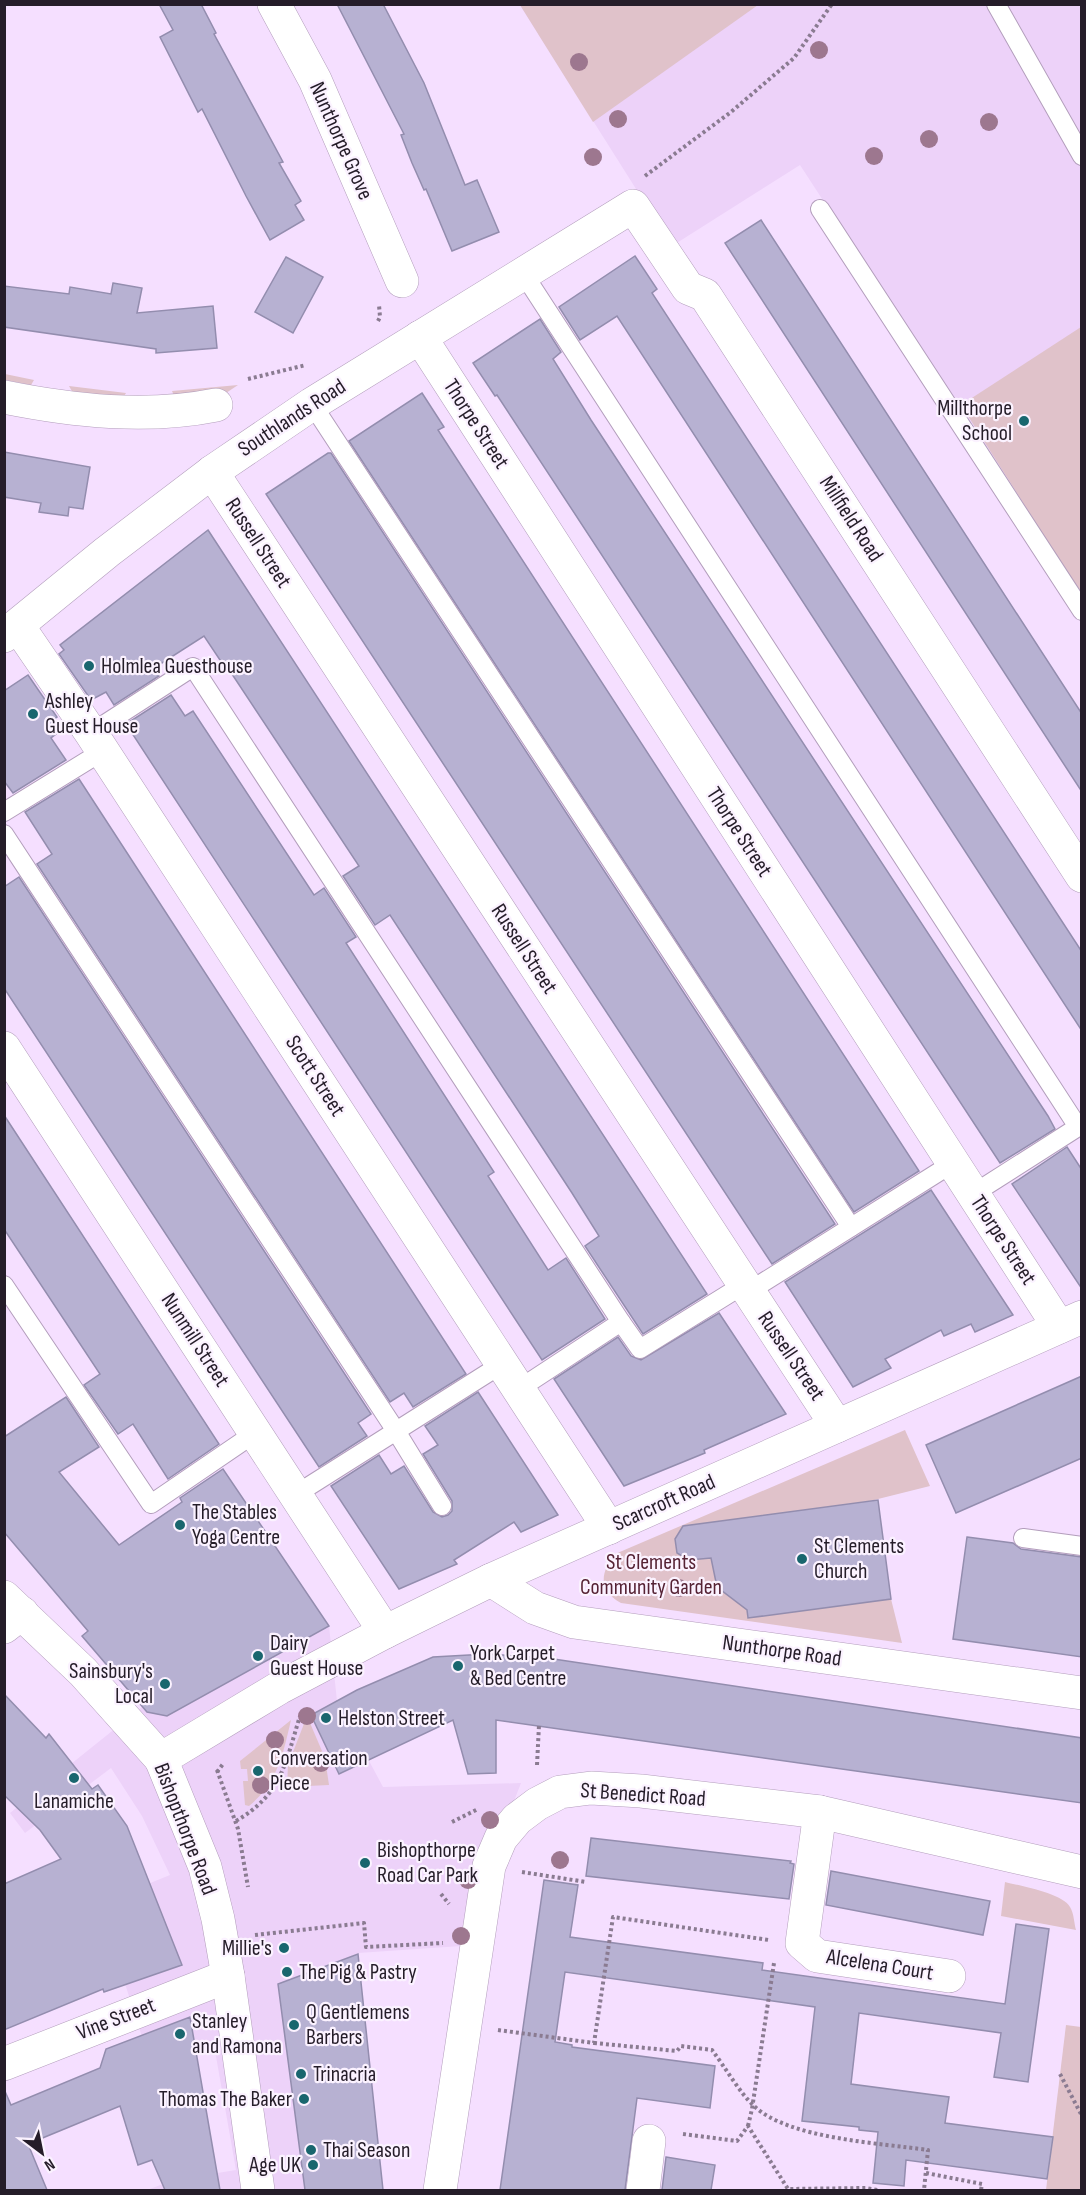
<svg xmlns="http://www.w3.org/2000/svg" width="1086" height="2195" viewBox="0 0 1086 2195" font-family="'Sofia Sans Condensed',sans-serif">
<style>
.built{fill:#edd2f9}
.green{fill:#e0c2ca}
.building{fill:#b7b1d2;stroke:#938dae;stroke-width:1.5}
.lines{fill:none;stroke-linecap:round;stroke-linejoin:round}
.service-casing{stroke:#b39ebc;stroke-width:20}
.minor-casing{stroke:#b39ebc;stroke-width:34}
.tertiary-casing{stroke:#b39ebc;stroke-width:34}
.primary-casing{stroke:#b39ebc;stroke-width:34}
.path{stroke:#8a7b91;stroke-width:4;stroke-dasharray:3 3;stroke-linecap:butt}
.service{stroke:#fff;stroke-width:18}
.minor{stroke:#fff;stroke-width:33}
.tertiary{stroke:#fff;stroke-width:33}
.primary{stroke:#fff;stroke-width:33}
.tree{fill:#9d778f}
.poi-dot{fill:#19666e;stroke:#fbf2ff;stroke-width:2}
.labels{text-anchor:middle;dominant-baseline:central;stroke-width:4.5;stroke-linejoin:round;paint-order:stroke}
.street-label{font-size:22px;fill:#251d29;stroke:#fbf2ff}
.poi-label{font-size:22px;fill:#251d29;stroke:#fbf2ff;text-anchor:start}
.park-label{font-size:22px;fill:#552234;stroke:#fbf2ff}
</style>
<rect width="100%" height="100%" fill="#f5dfff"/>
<g class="built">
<polygon points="520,5 1081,5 1081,596 800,165 672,246"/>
<polygon points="329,1626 337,1701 383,1787 521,1783 461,1936 461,1946 358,1953 383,2190 147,2190 174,2180 236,2170 214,2045 196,2048 150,2062 113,1946 96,1905 170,1875 142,1816 111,1768 25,1833 10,1813 142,1707 100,1657"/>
</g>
<g class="green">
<polygon points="520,5 758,5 593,122"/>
<polygon points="1081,327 1081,594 961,405"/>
<polygon points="5,374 34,380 31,385 5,380"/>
<polygon points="238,385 226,393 175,398 172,391"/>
<polygon points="69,386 126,393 123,398 73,393"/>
<path d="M905,1430l25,56 -60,15 -187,25 -8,13 2,14 12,7 30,-3 -6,10 4,20 18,14h11l2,17 143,-19 11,44 -281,-40c-23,-13 -21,-30 -6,-49z"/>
<polygon points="307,1716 325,1758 329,1785 287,1787 288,1765"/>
<path d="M291,1720c-8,34 -13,62 -42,86l-4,-1 -2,-24h5l-1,-12h-6l-1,-8z"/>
<path d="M1005,1882c15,4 57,11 65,25 4,6 4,16 6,23l-75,-14z"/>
<polygon points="1066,2025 1081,2027 1081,2190 1046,2190"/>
</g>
<g class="building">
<polygon points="159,4 201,4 216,33 214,34 283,162 279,163 301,201 295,205 304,220 270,240 246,196 202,109 198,112 160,37 173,30"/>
<polygon points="337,4 383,4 424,83 465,185 477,180 499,232 452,251 426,189 424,190 412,163 401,135 404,134"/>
<polygon points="761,220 1082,714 1082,792 725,243"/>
<polygon points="635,256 657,289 652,293 1082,952 1082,1031 617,316 580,340 559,307"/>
<polygon points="286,257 323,277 293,333 255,312"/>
<polygon points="113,283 142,288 137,313 213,306 217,348 156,353 156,349 4,327 4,286 69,294 70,287 111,294"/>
<polygon points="540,319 561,352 553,359 591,420 1048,1116 1055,1129 1000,1163 497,395 495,396 473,363"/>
<polygon points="422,393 444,427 438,430 919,1171 854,1212 349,441"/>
<polygon points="4,452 90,467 83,509 69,507 68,516 39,512 41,503 4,497"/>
<polygon points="328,453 331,453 835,1224 772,1264 266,494"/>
<polygon points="208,530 707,1294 643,1334 585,1246 599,1236 572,1193 390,915 375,925 343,876 359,866 226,665 224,666 204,636 154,668 159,676 114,705 106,692 91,700 59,654 64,650 60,645"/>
<polygon points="28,675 57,717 53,720 60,731 51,738 66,760 13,793 4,781 4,691"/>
<polygon points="171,695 185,716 193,711 314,895 324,888 356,937 346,943 494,1172 488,1176 548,1270 566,1258 605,1319 542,1360 126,724"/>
<polygon points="79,779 466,1374 413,1407 404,1393 390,1402 37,864 52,854 25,812"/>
<polygon points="19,877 371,1414 358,1423 367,1436 319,1467 4,988 4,887"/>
<polygon points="4,1115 219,1444 168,1479 133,1424 118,1434 84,1385 100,1374 4,1229"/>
<polygon points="1067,1147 1082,1170 1082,1289 1012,1184"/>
<polygon points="931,1190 1013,1315 975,1332 971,1324 944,1336 941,1330 885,1359 891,1368 853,1387 785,1282"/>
<polygon points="719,1313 786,1414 704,1450 705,1453 624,1486 554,1379 618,1337 631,1356 641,1360"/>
<polygon points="1082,1376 1082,1458 956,1513 926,1445"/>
<polygon points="478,1392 558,1515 521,1532 514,1522 454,1560 457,1564 399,1589 331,1486 379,1455 391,1474 404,1466 433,1512 442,1517 448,1515 452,1511 452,1501 423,1454 438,1445 425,1426"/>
<polygon points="66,1397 99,1447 59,1472 119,1545 182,1502 180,1498 223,1469 329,1626 167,1716 147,1712 82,1636 88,1631 4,1532 4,1437"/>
<polygon points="878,1500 891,1599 748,1618 747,1610 717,1587 711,1558 689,1560 677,1553 675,1539 683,1526"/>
<polygon points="967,1537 1013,1543 1021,1549 1082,1557 1082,1657 953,1639"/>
<polygon points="487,1654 547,1658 1082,1738 1082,1803 496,1720 496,1773 468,1774 453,1720 339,1774 311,1715 357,1690 433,1657"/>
<polygon points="4,1694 46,1738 49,1734 92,1789 98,1785 127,1826 182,1965 104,1992 103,1989 4,2030 4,1884 61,1859 40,1830 4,1795"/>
<polygon points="591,1838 791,1861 790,1863 794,1864 789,1899 586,1876"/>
<polygon points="831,1871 990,1901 983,1935 826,1905"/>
<polygon points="544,1880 578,1885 570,1937 763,1963 762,1970 1005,2004 1016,1924 1049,1929 1028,2082 994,2077 1001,2033 859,2013 851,2084 949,2097 945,2123 1053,2137 1047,2179 906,2160 904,2186 873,2183 878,2132 859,2130 859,2127 802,2121 815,2007 565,1972 555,2042 572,2045 572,2047 715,2066 710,2108 637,2098 625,2190 500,2190"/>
<polygon points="358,1954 383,2190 305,2190 278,1984"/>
<polygon points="190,2017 220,2190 165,2190 152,2160 138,2165 120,2106 28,2144 47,2190 4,2190 4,2089 11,2105 100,2068 106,2049"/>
<polygon points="666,2157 715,2165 711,2190 662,2190"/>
</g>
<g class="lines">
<g class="service-casing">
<g id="service">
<polyline points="996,4 1082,156"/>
<polyline points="820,209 1082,611"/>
<polyline points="523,273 1078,1127 973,1194"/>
<polyline points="312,404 851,1227"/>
<polyline points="91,733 193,667 621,1322"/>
<polyline points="4,812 103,751"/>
<polyline points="4,834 396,1431 442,1506"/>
<polyline points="4,1285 151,1504 255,1433"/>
<polyline points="748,1292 953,1163"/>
<polyline points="519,1389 621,1322 640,1349 743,1285"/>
<polyline points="295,1495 502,1364"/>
<polyline points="1023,1538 1082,1546"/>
</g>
</g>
<g class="minor-casing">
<g id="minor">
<polyline points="274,4 315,80 402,281"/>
<polyline points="420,337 1059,1327"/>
<path d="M4,397c70,14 142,22 212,8"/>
<polyline points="212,472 837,1426"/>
<polyline points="18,626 91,733 609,1528"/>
<polyline points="4,636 107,552 212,472 312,404 633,206 688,288 705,295 1082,876"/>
<polyline points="4,1048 385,1632"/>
<polyline points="491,1580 535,1608 574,1622 1082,1693"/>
<polyline points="4,1627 22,1613"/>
<polyline points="820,1812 802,1943 817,1956 949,1976"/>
<polyline points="4,2064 228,1976"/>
<polyline points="440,2190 489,1866 501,1838 517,1819 537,1804 560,1792 591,1788 641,1791 820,1812 1082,1872"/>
<polyline points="643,2190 649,2141"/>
</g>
</g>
<g class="tertiary-casing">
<polyline id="tertiary" points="4,1597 83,1672 161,1759"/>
</g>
<g class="primary-casing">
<polyline id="primary" points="258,2190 228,1976 218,1919 205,1867 161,1759 279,1688 385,1632 491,1580 1082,1317"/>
</g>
<g class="path">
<polyline points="645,176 731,112 794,58 832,4"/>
<polyline points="378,321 380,317 379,305"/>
<polyline points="248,379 306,365"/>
<polyline points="537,1765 539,1725"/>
<polyline points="217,1770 238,1829 248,1887"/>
<polyline points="217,1772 223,1764"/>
<path d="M236,1821c46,-27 49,-57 64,-105"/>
<polyline points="452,1822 478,1809"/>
<polyline points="522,1872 586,1882"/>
<polyline points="441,1894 449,1904"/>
<polyline points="255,1935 364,1923 366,1947 443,1943"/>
<polyline points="498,2030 594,2043 613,1917 769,1940"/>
<path d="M594,2043l83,8 4,-5 31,4c13,17 27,42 42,56 35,33 126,37 174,44l-4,40"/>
<polyline points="1060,2074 1082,2116"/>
<polyline points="748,2126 752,2109 774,1963"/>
<polyline points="683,2134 737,2141 748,2126 788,2189 866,2188 878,2190"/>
<polyline points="926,2173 982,2184 981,2190"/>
</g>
<use href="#service" class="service"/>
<use href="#minor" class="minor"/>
<use href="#tertiary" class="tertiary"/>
<use href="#primary" class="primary"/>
</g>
<g class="tree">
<circle cx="819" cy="50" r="9"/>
<circle cx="579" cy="62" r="9"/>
<circle cx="618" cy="119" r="9"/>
<circle cx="989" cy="122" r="9"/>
<circle cx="929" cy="139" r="9"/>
<circle cx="874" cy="156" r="9"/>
<circle cx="593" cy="157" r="9"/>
<circle cx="679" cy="1588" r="9"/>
<circle cx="307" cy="1716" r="9"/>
<circle cx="275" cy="1740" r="9"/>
<circle cx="321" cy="1763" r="9"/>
<circle cx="261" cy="1785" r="9"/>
<circle cx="490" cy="1820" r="9"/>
<circle cx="560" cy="1860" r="9"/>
<circle cx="468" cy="1880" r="9"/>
<circle cx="461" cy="1936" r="9"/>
</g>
<g class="poi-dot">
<circle cx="1024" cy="421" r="6"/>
<circle cx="89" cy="666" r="6"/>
<circle cx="33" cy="714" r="6"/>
<circle cx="180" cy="1525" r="6"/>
<circle cx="802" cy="1559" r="6"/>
<circle cx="258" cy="1656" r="6"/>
<circle cx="458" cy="1666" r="6"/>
<circle cx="165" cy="1684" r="6"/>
<circle cx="326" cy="1718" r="6"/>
<circle cx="258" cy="1771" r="6"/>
<circle cx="74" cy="1778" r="6"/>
<circle cx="365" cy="1863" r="6"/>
<circle cx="284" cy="1948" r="6"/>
<circle cx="287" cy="1972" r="6"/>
<circle cx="294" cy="2025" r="6"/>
<circle cx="180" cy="2034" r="6"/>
<circle cx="301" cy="2074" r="6"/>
<circle cx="304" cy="2099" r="6"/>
<circle cx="311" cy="2150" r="6"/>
<circle cx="313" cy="2165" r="6"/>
</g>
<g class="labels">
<g class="street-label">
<text transform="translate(341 141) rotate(66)">Nunthorpe Grove</text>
<text transform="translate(292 418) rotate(-33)">Southlands Road</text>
<text transform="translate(476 424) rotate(57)">Thorpe Street</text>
<text transform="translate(851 519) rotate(57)">Millfield Road</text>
<text transform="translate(258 543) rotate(57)">Russell Street</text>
<text transform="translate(739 832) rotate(57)">Thorpe Street</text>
<text transform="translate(524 949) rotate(57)">Russell Street</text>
<text transform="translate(315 1076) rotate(57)">Scott Street</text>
<text transform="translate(1003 1240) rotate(57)">Thorpe Street</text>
<text transform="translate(195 1340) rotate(57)">Nunmill Street</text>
<text transform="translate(791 1356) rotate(56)">Russell Street</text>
<text transform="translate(664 1503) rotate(-24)">Scarcroft Road</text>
<text transform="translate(782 1651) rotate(8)">Nunthorpe Road</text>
<text transform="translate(643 1795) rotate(4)">St Benedict Road</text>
<text transform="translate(185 1829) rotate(69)">Bishopthorpe Road</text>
<text transform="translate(880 1965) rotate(9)">Alcelena Court</text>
<text transform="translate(116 2019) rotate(-21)">Vine Street</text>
</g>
<g class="poi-label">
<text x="1012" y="408" text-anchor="end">Millthorpe<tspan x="1012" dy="25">School</tspan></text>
<text x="101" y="666">Holmlea Guesthouse</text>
<text x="45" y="701">Ashley<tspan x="45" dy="25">Guest House</tspan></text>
<text x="192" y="1512">The Stables<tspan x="192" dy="25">Yoga Centre</tspan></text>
<text x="814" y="1546">St Clements<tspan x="814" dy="25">Church</tspan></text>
<text x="270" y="1643">Dairy<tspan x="270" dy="25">Guest House</tspan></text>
<text x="470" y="1653">York Carpet<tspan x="470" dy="25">&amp; Bed Centre</tspan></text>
<text x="153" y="1671" text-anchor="end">Sainsbury's<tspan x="153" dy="25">Local</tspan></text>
<text x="338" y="1718">Helston Street</text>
<text x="270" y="1758">Conversation<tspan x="270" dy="25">Piece</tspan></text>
<text x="74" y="1801" text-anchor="middle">Lanamiche</text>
<text x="377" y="1850">Bishopthorpe<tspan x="377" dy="25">Road Car Park</tspan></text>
<text x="272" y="1948" text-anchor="end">Millie's</text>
<text x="299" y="1972">The Pig &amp; Pastry</text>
<text x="306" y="2012">Q Gentlemens<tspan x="306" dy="25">Barbers</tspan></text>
<text x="192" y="2021">Stanley<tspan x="192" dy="25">and Ramona</tspan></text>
<text x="313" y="2074">Trinacria</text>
<text x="292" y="2099" text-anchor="end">Thomas The Baker</text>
<text x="323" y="2150">Thai Season</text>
<text x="301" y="2165" text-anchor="end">Age UK</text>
</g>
<g class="park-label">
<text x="651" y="1562">St Clements<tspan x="651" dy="25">Community Garden</tspan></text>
</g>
</g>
<rect width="1086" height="2195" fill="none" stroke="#251d29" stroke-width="12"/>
<g transform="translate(42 2153) rotate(148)" stroke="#fbf2ff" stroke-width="4.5" paint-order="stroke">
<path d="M0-4.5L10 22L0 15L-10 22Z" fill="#251d29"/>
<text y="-9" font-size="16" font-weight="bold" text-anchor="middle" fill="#251d29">N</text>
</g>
</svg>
